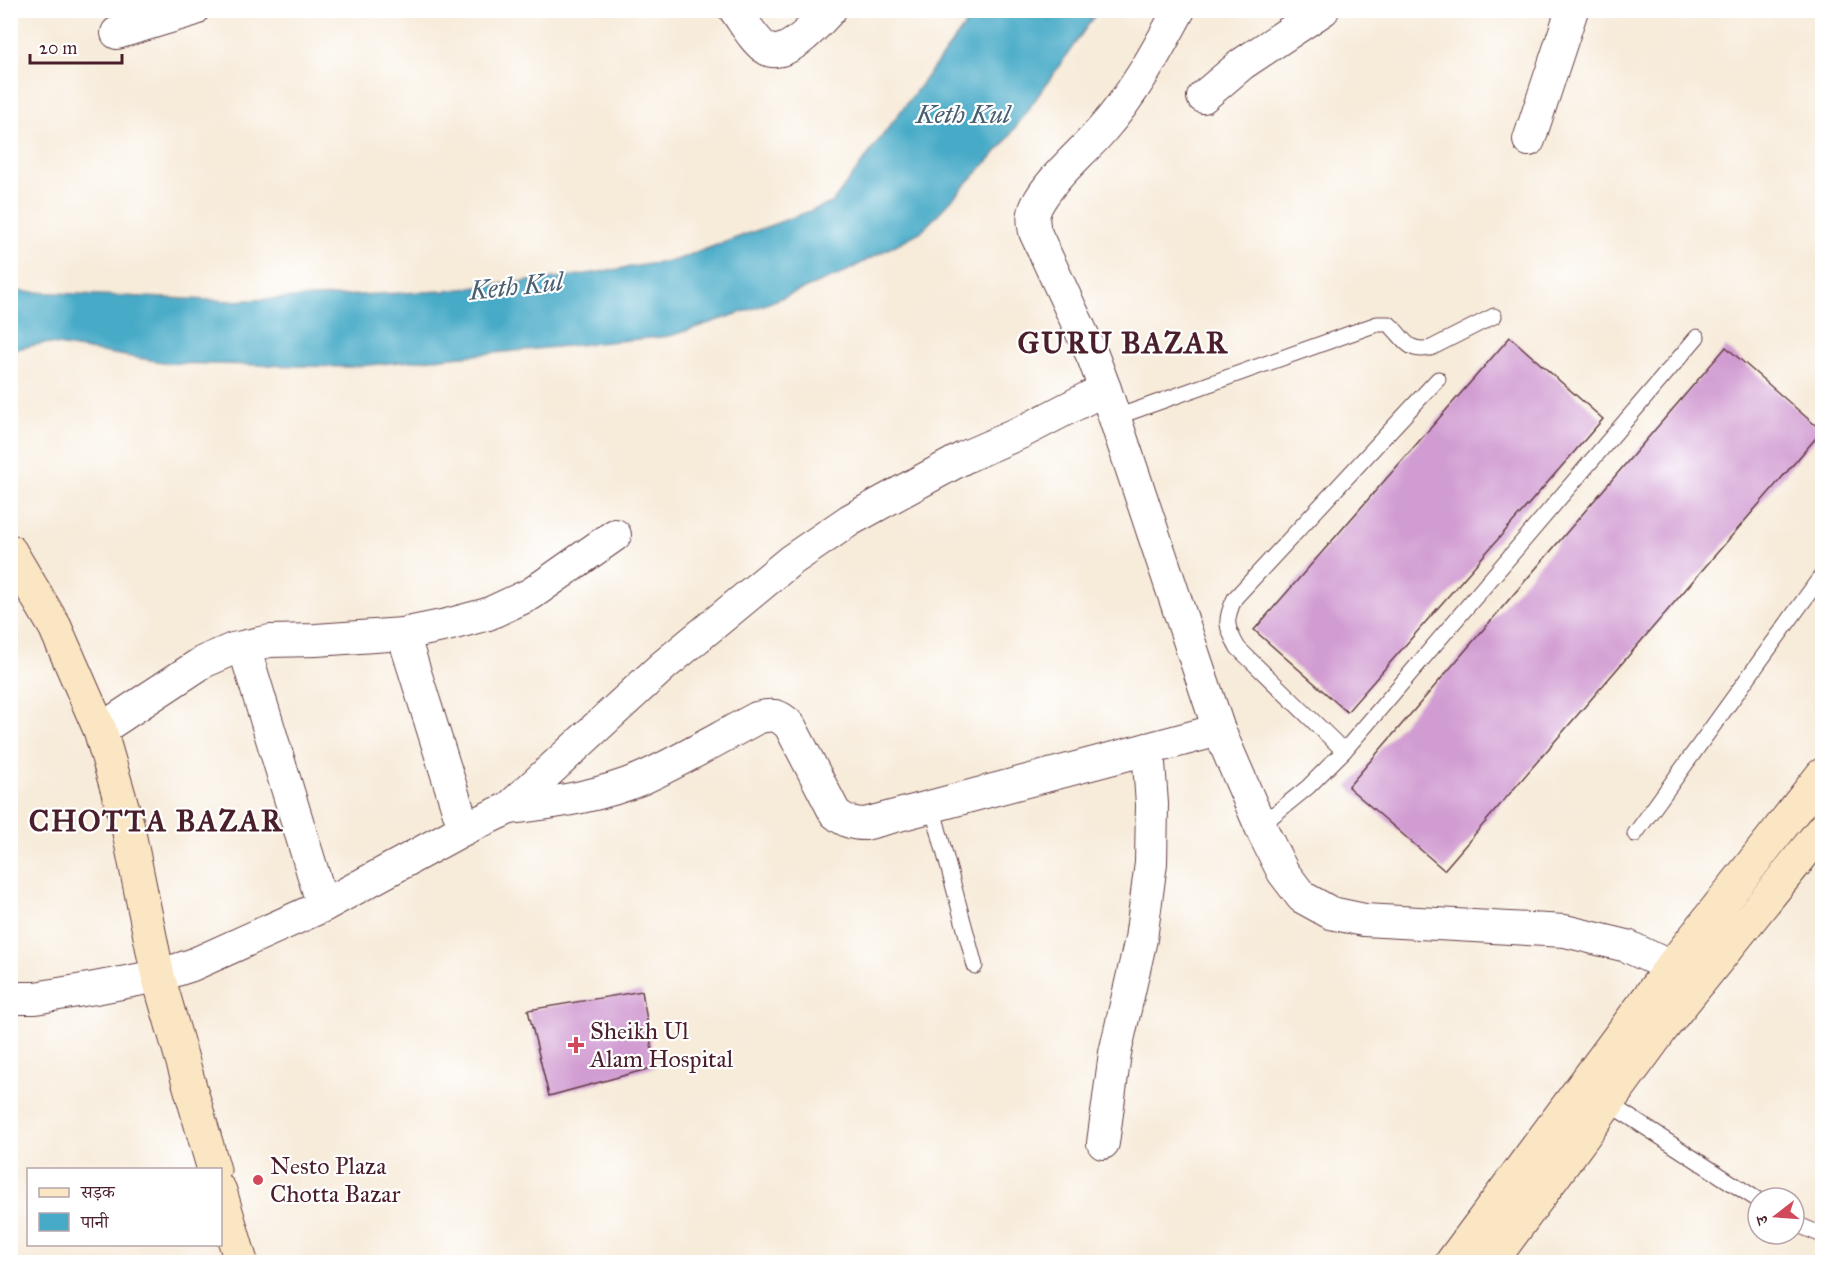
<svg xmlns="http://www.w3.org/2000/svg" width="1833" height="1273" viewBox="0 0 1833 1273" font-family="'IM FELL Great Primer','Noto Serif Devanagari',serif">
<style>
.water{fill:#47aac7;stroke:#486479;stroke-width:1.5}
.building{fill:#d19cd2}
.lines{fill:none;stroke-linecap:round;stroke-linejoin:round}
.service-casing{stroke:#643e45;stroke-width:17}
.minor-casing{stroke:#643e45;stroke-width:34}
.secondary-casing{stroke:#643e45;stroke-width:35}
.service{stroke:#fff;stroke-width:15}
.minor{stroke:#fff;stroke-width:32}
.secondary{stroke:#fbe6c4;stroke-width:33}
.poi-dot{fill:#d1495b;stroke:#fff;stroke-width:2}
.labels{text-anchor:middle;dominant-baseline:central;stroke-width:4.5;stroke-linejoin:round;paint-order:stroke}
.poi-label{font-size:24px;fill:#4a1f2b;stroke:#fff;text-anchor:start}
.water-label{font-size:26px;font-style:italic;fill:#495e71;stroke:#fff}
.district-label{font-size:30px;font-weight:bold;letter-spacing:1.5px;fill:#4a1f2b;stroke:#fff}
</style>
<rect width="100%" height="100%" fill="#fff"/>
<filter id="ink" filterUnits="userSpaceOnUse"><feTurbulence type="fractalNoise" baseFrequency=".0167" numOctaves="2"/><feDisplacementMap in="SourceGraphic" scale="12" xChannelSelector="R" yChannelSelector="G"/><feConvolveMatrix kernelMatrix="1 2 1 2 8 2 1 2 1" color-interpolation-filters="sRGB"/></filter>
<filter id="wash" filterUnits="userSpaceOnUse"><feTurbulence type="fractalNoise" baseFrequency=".008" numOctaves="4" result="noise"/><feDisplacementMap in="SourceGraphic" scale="24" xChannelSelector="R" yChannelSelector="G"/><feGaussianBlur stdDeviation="1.35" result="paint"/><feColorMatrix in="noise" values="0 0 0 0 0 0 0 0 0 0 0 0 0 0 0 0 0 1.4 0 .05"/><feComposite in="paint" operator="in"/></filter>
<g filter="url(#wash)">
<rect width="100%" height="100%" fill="#f7ebd9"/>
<polygon class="water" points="976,11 1098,11 1003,145 922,231 841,274 761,306 670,336 349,367 169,363 45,343 11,350 11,291 232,301 444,291 580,275 676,260 832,203"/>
<g id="blocks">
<g class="building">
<polygon points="1510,337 1603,419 1347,712 1254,630"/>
<polygon points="1726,347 1822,431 1444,870 1348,787"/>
<polygon points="642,991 655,1067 549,1096 528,1010"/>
</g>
</g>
</g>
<g filter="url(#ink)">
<use href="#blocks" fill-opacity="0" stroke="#643e45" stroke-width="1.5"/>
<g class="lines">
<g class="service-casing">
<g id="service">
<path d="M1114,418l263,-94h12c16,14 17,29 42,24l63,-32"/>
<path d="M1344,751l-106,-103c-12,-21 -14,-27 -3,-50l203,-219"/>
<polyline points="932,806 975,966"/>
<polyline points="1260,826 1308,787 1344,751 1697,337"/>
<polyline points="1635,834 1822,575"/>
<polyline points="1608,1103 1758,1200"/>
<polyline points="1794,1223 1822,1235"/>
</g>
</g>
<g class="minor-casing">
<g id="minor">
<path d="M735,10c9,12 18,29 30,38 19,14 52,-24 65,-38"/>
<path d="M1179,10c-23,43 -46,85 -78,121 -20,23 -50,47 -64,74 -5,10 -4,16 -2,27l58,125 12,32 114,341 44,102 20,40 19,25 29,16 33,7 201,11 62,15 44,21 20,15"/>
<polyline points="117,33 193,10"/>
<polyline points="1203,97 1242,64 1323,10"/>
<polyline points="1529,140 1572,10"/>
<polyline points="403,634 464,829"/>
<polyline points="244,647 323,906"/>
<polyline points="100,730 203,662 233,649 270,641 316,640 403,634 447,625 488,614 531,594 615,535"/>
<path d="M509,808c46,-5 92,-12 134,-30 39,-18 76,-40 114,-60 15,-4 22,-4 33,8l45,87c10,8 17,11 30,11l354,-94"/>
<polyline points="10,998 35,998 95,988 158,976 192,965 323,906 464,829 509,808 663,666 790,561 850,520 965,457 1020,433 1105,389"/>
<polyline points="1103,1143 1115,1053 1141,939 1151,863 1152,804 1148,749"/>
</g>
</g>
<g class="secondary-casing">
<g id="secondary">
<polyline points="10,551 55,627 100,730 127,823 158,976 214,1170"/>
<polyline points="220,1191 241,1262"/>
<polyline points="1452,1262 1671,967 1822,775"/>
<polyline points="1491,1262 1664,1026 1822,830"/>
</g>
</g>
<use href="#service" class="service"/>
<use href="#minor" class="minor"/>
<use href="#secondary" class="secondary"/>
</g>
</g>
<g class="poi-dot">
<path d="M573 1036h6v6h6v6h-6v6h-6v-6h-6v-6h6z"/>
<circle cx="258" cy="1180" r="6"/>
</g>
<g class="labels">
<g class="poi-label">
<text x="590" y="1031">Sheikh Ul<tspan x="590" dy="28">Alam Hospital</tspan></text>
<text x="270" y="1166">Nesto Plaza<tspan x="270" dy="28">Chotta Bazar</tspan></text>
</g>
<g class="water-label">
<text x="963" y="114">Keth Kul</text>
<text transform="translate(516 286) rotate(-6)">Keth Kul</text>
</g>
<g class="district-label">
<text x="1123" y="343">GURU BAZAR</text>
<text x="156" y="821">CHOTTA BAZAR</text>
</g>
</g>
<rect width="1833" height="1273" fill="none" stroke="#fff" stroke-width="36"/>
<rect x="27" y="1168" width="195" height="78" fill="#ffffff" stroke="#b7a5aa" stroke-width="1.5"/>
<rect x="39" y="1188" width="30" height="9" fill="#fbe6c4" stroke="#b7a5aa" stroke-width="1.5"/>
<text x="81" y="1198" font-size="18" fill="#4a1f2b">सड़क</text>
<rect x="39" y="1213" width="30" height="18" fill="#47aac7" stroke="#b7a5aa" stroke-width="1.5"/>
<text x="81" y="1228" font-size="18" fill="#4a1f2b">पानी</text>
<g transform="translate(1776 1216) rotate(253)"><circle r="28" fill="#ffffff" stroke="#b7a5aa" stroke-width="1.5"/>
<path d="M0-4.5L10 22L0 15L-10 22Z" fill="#d1495b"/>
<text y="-9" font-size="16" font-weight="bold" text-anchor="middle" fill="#4a1f2b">उ</text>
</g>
<path d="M30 54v9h92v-9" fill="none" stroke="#4a1f2b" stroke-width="3"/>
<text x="39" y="54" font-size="18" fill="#4a1f2b" stroke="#ffffff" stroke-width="4.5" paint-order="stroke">20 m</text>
</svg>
